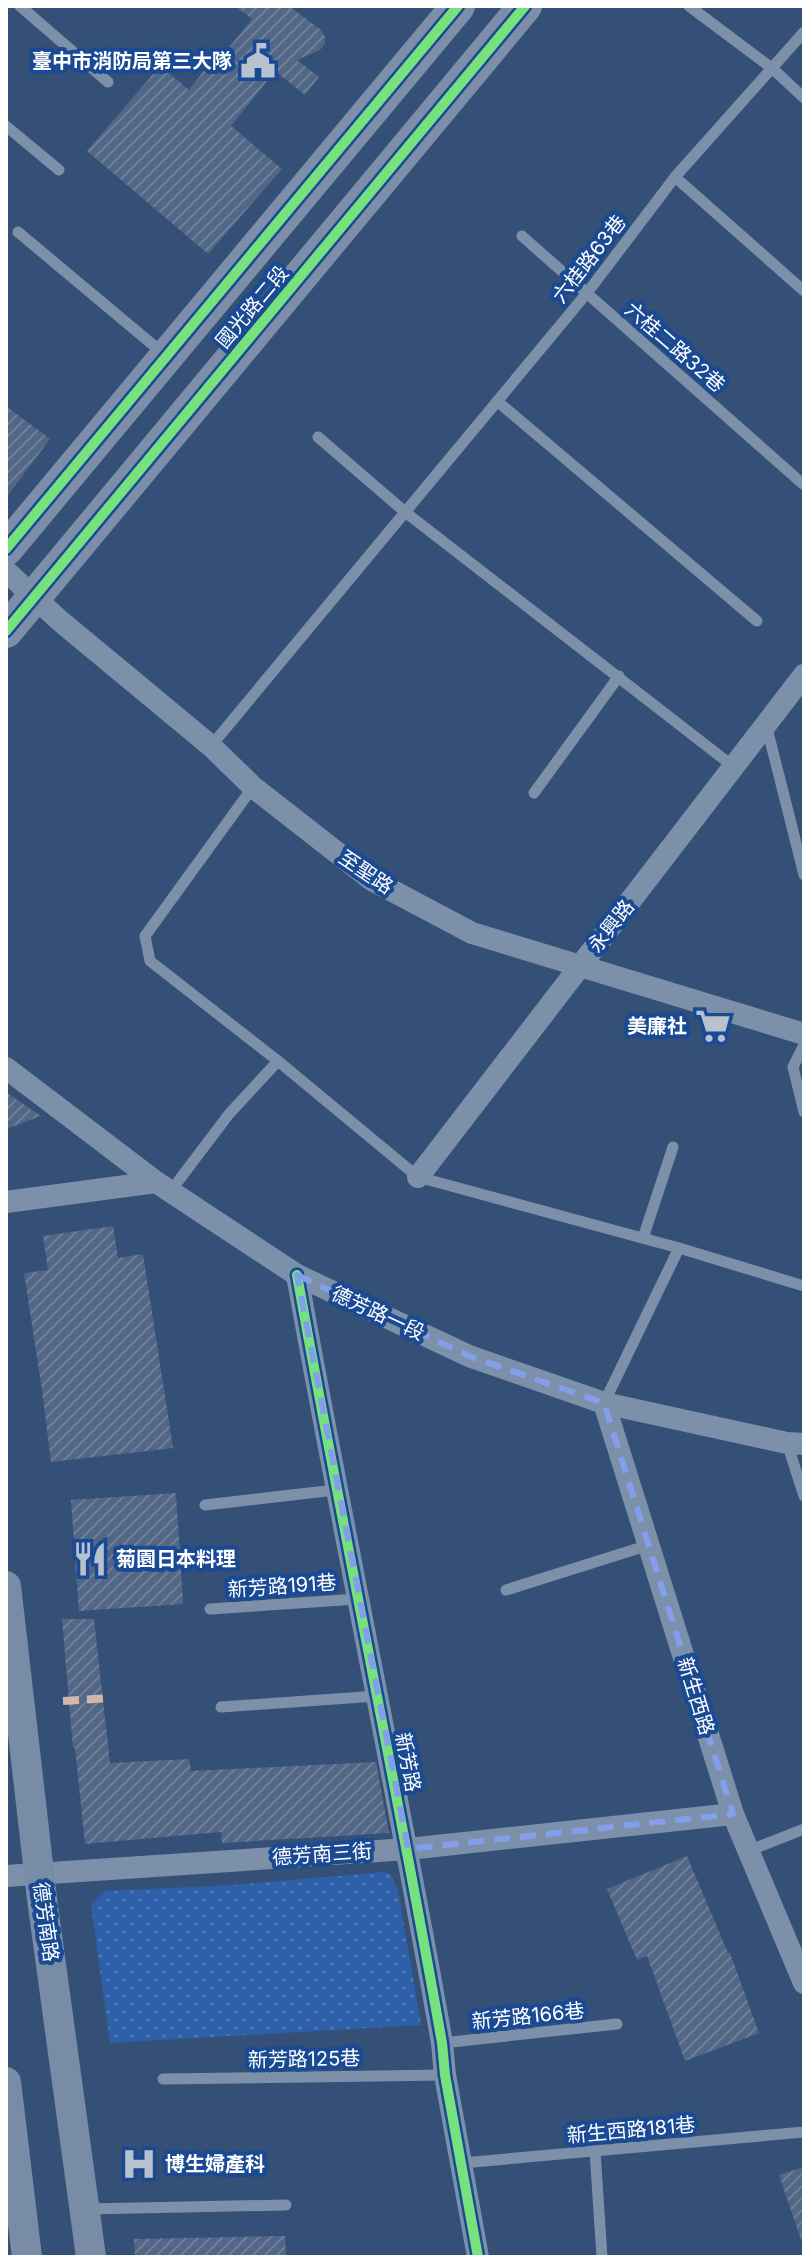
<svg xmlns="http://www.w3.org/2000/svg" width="810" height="2263" viewBox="0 0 810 2263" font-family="Inter,'Noto Sans TC',sans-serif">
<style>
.park{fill:url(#park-dots)}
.building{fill:url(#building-hatch)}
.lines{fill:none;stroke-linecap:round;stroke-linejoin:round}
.lane{stroke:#7d90aa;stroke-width:11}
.street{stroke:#7d90aa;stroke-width:22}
.secondary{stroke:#798ca6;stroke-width:30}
.primary{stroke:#7c8ea8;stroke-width:34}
.quiet{stroke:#d1b7ad;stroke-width:8;stroke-dasharray:16 8;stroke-linecap:butt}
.cycleway-casing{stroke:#194a93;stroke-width:15}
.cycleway{stroke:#77e17e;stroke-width:10}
.marked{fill:none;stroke:#839eea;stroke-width:6;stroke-dasharray:16 10;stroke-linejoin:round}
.labels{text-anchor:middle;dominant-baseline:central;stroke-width:8;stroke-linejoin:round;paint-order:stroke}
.poi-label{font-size:20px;font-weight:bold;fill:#fff;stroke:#194a93;text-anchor:end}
.street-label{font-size:20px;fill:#fff;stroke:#194a93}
</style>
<defs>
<pattern id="park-dots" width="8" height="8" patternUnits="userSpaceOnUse" patternTransform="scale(2)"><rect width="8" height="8" fill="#2d60a9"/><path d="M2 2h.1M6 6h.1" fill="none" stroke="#4c78b6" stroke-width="1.8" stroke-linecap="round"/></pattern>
<pattern id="building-hatch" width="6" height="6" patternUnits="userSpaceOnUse" patternTransform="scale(2)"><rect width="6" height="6" fill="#526786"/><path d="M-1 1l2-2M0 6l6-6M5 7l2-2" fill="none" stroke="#6c7e98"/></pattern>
</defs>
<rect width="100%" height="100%" fill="#355077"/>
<polygon class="park" points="384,1872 391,1875 398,1891 421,2025 110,2043 91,1904 104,1891 234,1885"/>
<g class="building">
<polygon points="235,6 289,6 321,30 325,37 325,44 320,50 297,60 319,77 305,95 275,71 231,126 282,169 208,254 87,151 160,66 189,90 206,68 210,71 252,19"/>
<polygon points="6,406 50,439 6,498"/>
<polygon points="6,1092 41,1116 6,1129"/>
<polygon points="113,1226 118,1258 143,1254 173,1448 51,1462 41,1383 24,1273 48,1270 43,1236"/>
<polygon points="176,1493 183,1604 79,1611 71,1500"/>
<polygon points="62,1619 94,1619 110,1763 189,1759 191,1771 376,1762 389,1833 222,1843 221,1832 85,1844 75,1748 73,1748"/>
<polygon points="687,1856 728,1953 730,1953 759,2033 685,2061 647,1956 637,1960 607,1889"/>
<polygon points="804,2167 804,2240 801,2240 779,2175"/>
<polygon points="285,2236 286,2257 135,2257 134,2239"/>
</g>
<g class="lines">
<g class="lane">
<polyline points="20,6 108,82"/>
<polyline points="689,6 773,69 804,98"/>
<polyline points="6,126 59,170"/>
<polyline points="675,177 804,291"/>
<polyline points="18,232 165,355"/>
<polyline points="522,236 804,485"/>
<polyline points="497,401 757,621"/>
<polyline points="318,437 405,512 734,767"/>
<polyline points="766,724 804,875"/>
<polyline points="211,746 587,293 675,177 804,32"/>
<polyline points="253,787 145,936 150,961 278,1061 418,1177 679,1248 804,1286"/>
<polyline points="534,793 619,676"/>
<polyline points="804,1045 793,1067 804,1112"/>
<polyline points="170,1192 229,1114 278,1061"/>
<polyline points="643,1238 673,1147"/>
<polyline points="604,1403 679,1248"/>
<polyline points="787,1443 804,1496"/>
<polyline points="205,1505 335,1490"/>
<polyline points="506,1590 649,1545"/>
<polyline points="210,1609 357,1599"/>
<polyline points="221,1707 377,1696"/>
<polyline points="748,1851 804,1829"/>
<polyline points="442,2043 617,2024"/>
<polyline points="163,2079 445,2075"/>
<polyline points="595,2151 602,2257"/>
<polyline points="462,2163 804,2132"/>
<polyline points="87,2209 286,2205"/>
</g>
<g class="street">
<polyline points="6,571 59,620 211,746 253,787 372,880 472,933 804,1034"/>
<polyline points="6,1068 156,1182 297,1275 469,1356 604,1403 787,1443 804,1444"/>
<polyline points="418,1177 804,675"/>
<polyline points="6,1202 156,1182"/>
<path d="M297,1275c46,257 100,512 145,768l3,32 33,182"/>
<polyline points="604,1403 733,1814 804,1983"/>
<polyline points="6,1876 408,1849 733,1814"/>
</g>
<g class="secondary">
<polyline points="6,1586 42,1899 91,2257"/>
<polyline points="6,2082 27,2257"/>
</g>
<g class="primary">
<polyline points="6,549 458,6"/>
<polyline points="6,631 525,6"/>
</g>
<polyline class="quiet" points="63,1701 110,1698"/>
<g class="cycleway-casing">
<g id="cycleway">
<polyline points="6,549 458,6"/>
<polyline points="6,631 525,6"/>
<path d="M297,1275c46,257 100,512 145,768l3,32 33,182"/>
</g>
</g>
<use href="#cycleway" class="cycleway"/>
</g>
<path class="marked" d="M297,1275l172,81 135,47 129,411 -325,35z"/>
<defs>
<g id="civic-bare" transform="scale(2.76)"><path d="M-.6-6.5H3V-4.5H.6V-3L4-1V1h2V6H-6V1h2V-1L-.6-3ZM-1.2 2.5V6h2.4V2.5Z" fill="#b8c2cf" stroke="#194a93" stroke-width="2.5" paint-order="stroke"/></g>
<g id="supermarket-bare" transform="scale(2.76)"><path d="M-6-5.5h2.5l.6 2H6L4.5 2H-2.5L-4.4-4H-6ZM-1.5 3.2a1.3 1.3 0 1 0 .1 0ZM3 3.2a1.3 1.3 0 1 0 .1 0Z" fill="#b8c2cf" stroke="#194a93" stroke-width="2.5" paint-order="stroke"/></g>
<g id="restaurant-bare" transform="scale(2.76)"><path d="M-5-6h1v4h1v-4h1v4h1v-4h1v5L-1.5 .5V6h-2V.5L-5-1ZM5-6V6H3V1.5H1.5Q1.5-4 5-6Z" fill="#b8c2cf" stroke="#194a93" stroke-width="2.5" paint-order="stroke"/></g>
<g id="hospital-bare" transform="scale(2.76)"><path d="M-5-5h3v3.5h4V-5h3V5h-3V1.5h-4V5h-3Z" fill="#b8c2cf" stroke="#194a93" stroke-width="2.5" paint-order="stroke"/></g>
</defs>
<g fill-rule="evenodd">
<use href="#civic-bare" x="258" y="61"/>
<use href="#supermarket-bare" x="713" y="1026"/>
<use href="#restaurant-bare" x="90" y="1559"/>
<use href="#hospital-bare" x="139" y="2164"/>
</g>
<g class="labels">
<g class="poi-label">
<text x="232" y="61">臺中市消防局第三大隊</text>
<text x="687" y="1026">美廉社</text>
<text x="116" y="1559" text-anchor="start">菊園日本料理</text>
<text x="165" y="2164" text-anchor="start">博生婦產科</text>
</g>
<g class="street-label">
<text transform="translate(589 259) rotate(-52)">六桂路63巷</text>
<text transform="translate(252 307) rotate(-50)">國光路二段</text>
<text transform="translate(675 347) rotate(41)">六桂二路32巷</text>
<text transform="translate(366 872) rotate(34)">至聖路</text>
<text transform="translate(611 926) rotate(-52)">永興路</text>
<text transform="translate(378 1313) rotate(25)">德芳路一段</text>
<text transform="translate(282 1586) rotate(-4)">新芳路191巷</text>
<text transform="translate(696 1696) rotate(73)">新生西路</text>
<text transform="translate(408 1762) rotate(79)">新芳路</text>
<text transform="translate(322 1854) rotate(-4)">德芳南三街</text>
<text transform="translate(46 1922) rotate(82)">德芳南路</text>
<text transform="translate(528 2016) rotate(-6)">新芳路166巷</text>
<text transform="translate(304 2059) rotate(-1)">新芳路125巷</text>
<text transform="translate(631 2130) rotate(-5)">新生西路181巷</text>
</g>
</g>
<rect width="810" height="2263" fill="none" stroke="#ffffff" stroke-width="16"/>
</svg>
